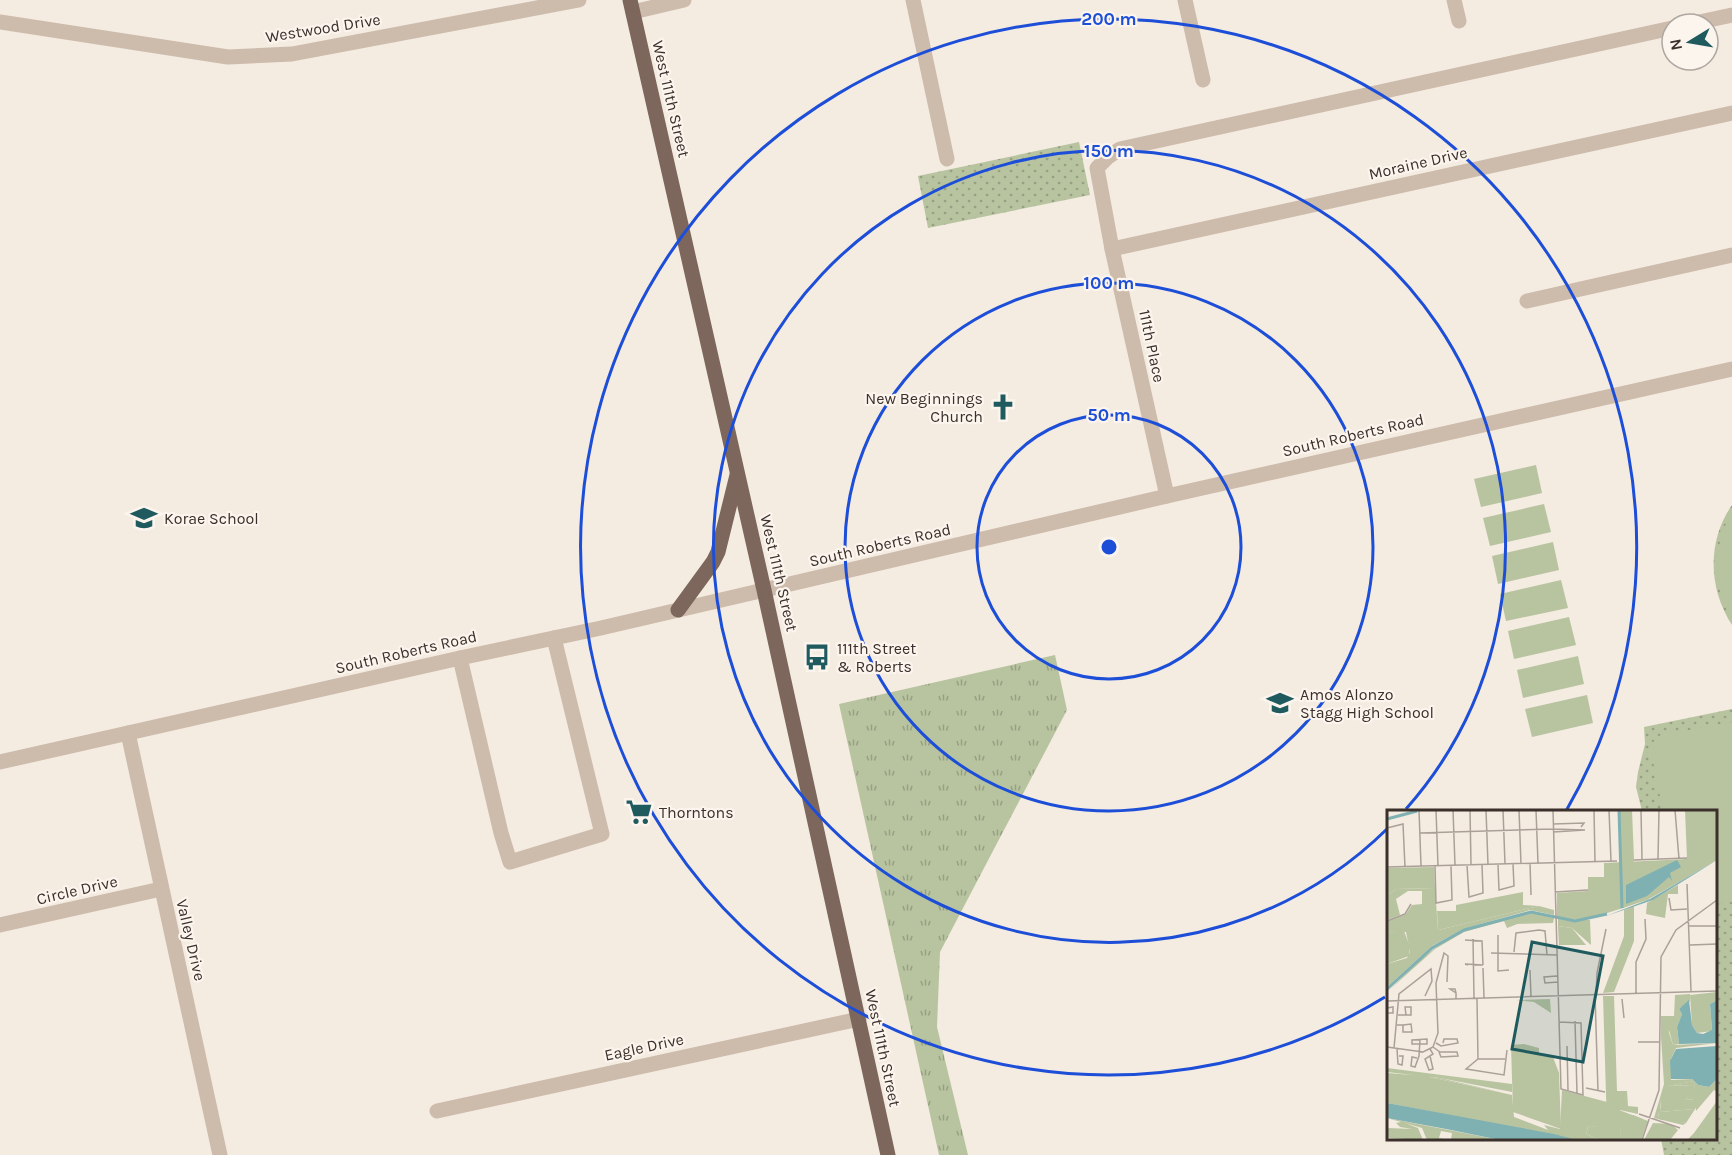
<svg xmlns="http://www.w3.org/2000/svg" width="1732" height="1155" viewBox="0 0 1732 1155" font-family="Karla,sans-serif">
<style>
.grass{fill:url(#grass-tufts)}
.park{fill:url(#park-dots)}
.pitch{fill:#b8c4a0}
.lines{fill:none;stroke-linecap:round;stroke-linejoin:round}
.minor{stroke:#cdbbac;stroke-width:15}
.major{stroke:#7d675c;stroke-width:15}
.ring{fill:none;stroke:#1d4ed8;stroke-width:3}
.labels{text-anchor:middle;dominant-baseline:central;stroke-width:4.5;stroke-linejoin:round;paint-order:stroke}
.street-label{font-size:16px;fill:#3b302b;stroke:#fbf5ee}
.poi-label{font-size:16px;fill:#3b302b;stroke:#fbf5ee;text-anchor:start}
.inset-river{fill:none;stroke:#7fb0b2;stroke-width:3}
.inset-road{fill:none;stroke:#aaa098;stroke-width:1.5}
.view{fill:#1f5a5e;fill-opacity:0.15;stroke:#1f5a5e;stroke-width:3}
.inset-edge{fill:none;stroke:#3b302b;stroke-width:3}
.centre{fill:#1d4ed8;stroke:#fbf5ee;stroke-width:3}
.ring-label{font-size:18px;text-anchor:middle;font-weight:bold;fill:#1d4ed8;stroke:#fbf5ee;stroke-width:4.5;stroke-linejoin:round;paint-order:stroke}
</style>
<defs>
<pattern id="grass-tufts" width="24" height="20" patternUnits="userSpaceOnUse" patternTransform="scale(1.5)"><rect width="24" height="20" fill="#b8c4a0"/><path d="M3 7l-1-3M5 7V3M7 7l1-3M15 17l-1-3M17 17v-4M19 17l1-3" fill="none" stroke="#97a083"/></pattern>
<pattern id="park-dots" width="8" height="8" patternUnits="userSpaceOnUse" patternTransform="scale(1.5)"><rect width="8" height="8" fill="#b8c4a0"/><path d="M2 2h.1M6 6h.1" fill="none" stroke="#97a083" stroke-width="1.8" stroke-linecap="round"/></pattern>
</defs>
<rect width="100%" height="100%" fill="#f4ebe1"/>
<polygon class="grass" points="1055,655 1067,710 940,952 937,1027 968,1155 939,1155 839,704"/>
<g class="park">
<polygon points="1079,142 1090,195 928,228 918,176"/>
<path d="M1732,505v120c-24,-37 -25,-84 0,-120z"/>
<polygon points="1732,709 1732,1155 1664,1155 1661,1139 1716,1138 1716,812 1642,811 1636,787 1638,772 1645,744 1644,727"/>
</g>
<g class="pitch">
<polygon points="1536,465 1542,493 1481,507 1474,479"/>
<polygon points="1544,504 1551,532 1490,546 1483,518"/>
<path d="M1732,511v109c-21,-35 -19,-74 0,-109z"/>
<polygon points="1553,542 1559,570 1498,584 1492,556"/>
<polygon points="1561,580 1568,608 1506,621 1500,594"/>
<polygon points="1569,617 1576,645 1514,659 1508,631"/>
<polygon points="1578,656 1584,684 1523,698 1517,670"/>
<polygon points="1587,695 1593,723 1532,737 1525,709"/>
<polygon points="1732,722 1732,899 1716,905 1716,812 1663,811 1650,746 1658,736"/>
</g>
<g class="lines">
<g class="minor">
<polyline points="913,0 947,159"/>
<polyline points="1185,0 1203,80"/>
<polyline points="1454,0 1459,21"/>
<polyline points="633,12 684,0"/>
<polyline points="0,22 228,57 292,54 579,0"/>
<polyline points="1690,24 1732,15"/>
<polyline points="1112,249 1732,113"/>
<polyline points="1527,301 1732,255"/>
<polyline points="1167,496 1112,249 1097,168 1108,157 1120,149 1672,28"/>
<polyline points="460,658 501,833 510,862 602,834 554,638"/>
<polyline points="128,733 220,1155"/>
<polyline points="0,762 460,658 601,628 1167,496 1732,369"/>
<polyline points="0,925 161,889"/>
<polyline points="437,1111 859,1019"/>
</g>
<g class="major">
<polyline points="630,0 764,590 888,1155"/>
<polyline points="678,610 713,562 718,552 737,475"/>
</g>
</g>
<g class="ring">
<circle cx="1109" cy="547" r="132"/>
<circle cx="1109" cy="547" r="264"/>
<path d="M1387 829A396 396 0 1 1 1406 809"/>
<path d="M1385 997A528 528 0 1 1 1566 811"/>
</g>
<defs>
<g id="church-bare" transform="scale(2.07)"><path d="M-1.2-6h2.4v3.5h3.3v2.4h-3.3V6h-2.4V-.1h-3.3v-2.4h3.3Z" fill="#1f5a5e" stroke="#fbf5ee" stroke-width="2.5" paint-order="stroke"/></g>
<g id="school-bare" transform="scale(2.07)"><path d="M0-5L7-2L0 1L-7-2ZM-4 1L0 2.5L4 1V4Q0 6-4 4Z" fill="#1f5a5e" stroke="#fbf5ee" stroke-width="2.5" paint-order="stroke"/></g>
<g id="bus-bare" transform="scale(2.07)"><path d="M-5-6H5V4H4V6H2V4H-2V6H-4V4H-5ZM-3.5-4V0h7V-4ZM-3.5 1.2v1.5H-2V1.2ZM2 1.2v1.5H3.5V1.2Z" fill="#1f5a5e" stroke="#fbf5ee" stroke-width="2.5" paint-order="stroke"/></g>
<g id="supermarket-bare" transform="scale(2.07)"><path d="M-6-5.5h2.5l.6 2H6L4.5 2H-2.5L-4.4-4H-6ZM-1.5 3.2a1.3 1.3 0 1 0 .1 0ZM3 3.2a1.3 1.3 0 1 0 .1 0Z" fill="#1f5a5e" stroke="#fbf5ee" stroke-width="2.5" paint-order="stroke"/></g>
</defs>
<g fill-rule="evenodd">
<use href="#church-bare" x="1003" y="407"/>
<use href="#school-bare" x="144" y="518"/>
<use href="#bus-bare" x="817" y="657"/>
<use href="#school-bare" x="1280" y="703"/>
<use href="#supermarket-bare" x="639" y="812"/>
</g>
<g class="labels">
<g class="street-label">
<text transform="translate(323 28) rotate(-9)">Westwood Drive</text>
<text transform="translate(671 99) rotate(77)">West 111th Street</text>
<text transform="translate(1418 163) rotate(-13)">Moraine Drive</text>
<text transform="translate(1152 346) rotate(78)">111th Place</text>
<text transform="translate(1353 435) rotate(-13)">South Roberts Road</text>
<text transform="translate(880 545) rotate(-13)">South Roberts Road</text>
<text transform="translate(779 573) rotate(77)">West 111th Street</text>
<text transform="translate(406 652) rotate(-13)">South Roberts Road</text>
<text transform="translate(77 890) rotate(-13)">Circle Drive</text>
<text transform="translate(191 940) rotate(77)">Valley Drive</text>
<text transform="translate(644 1047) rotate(-12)">Eagle Drive</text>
<text transform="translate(883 1048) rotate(78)">West 111th Street</text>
</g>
<g class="poi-label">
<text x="983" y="398" text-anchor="end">New Beginnings<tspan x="983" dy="18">Church</tspan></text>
<text x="164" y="518">Korae School</text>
<text x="837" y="648">111th Street<tspan x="837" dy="18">&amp; Roberts</tspan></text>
<text x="1300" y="694">Amos Alonzo<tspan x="1300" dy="18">Stagg High School</tspan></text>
<text x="659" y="812">Thorntons</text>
</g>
</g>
<g transform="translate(1387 810)">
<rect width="330" height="330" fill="#f4ebe1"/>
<path d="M233,0h12l2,50 -3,45 -11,4zM298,0h32v50l-30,-1zM47,57l1,21 -39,1 -9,6v-27zM136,82v13l16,1 -101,24 -1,-19h19v-6zM247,96v35l-20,51 -11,1 21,-57v-26zM145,103l22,5 -1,5 -42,1 -1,-6zM171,116l14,2 14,17h-27zM17,121l6,16 -1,9 -22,8v-31zM330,182v8l-7,4 2,27 -15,2 -5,-8 -2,-30zM216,186h11l3,95h10l1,15 10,1v7l-18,-4 1,30h-21l-14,-6 2,-8 19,1zM163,189l1,14 -17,-11 -18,-2zM281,220l5,15 44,-2 -41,5 -5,11v21l21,-1 6,6 11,2 8,-8v13l-3,-2 -18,21 -2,-30 -26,5 25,-1 -7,15 8,-1v10l-34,3 1,-12 -3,17 28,6 -3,2 -29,-7 10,-34 -3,-47zM0,262l53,6 72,17 -87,-19zM266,313l18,1 7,6 -8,10h-26z" fill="#b8c4a0"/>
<path d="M330,44v6l-31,18 -3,-19zM291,75v9h-10l-3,24 -19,-4 1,-11zM48,78l3,42 101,-24 15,4v5l-24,-5 -67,19 -31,17 -45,41v-23l20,-6 3,-6 -4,-20 -19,1v-12l19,-7 6,-9 10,-1v-13h-14l-12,8 4,16 -13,5v-25l9,-6zM123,108l2,6 16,-3 24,2h-32l-13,5 -3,-7 -40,11 -29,17 -48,43 34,-33 14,-11 13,-8 16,-9zM171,109l32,1 1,25 -19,-17 -14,-2zM303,184v7l-11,8 3,5 -5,13 2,17 -6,1 -4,-15 -1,7h-7v-21h13l1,-21zM0,258l125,16v8l-72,-14 -53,-6zM0,263l38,3 87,19 2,22 34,13 -4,-5 16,4 2,-39 45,12v26l-19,-2 -2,8 14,6h-23l-180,-35 -10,-2zM307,271l3,25 -11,17 -28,-4 2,-20v13l34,-3v-10l-8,1 6,-15 -25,1zM0,308l113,22h-49l1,-7 -11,-2 -2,7 8,2h-20l-5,-12 -17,-5 13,5 5,12 -33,-2 -3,-1v-9l25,1 -12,-2 -4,-4 5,-1z" fill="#b8c4a0"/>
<path d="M300,49l1,18 -41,23 -52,17 -25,3 -13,-4v-23l31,-2v-14h16v-14zM137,234l15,4v7l14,2 6,16 2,56 -48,-17 -2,-67zM330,291v39h-30l7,-7zM232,300l29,11 -7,19h-20z" fill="#b8c4a0"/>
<path d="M18,135l3,11 -18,5 -3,-11zM159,245l7,2 1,24 -6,3 -7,-6v-18zM125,253l23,4 3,17 -16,-1v-14l-8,6zM130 289a10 10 0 1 1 20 0a10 10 0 1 1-20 0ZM152 291a9 9 0 1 1 18 0a9 9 0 1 1-18 0ZM246,305l10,4 -8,18 -10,-4z" fill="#b8c4a0"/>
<path d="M290,50l4,7 -11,6 2,8 -3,-4 -22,19 -21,8v-19zM330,50l-64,40 -47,16 44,-17zM302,190l3,25 5,8 6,1 9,-4 -2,-26 7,-4v43l-38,1 -2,-17 5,-13 -3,-5zM330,236v33l-8,8 -11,-2 -6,-6h-21l-1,-18 6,-12zM0,293l167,31 23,6h-77l-54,-11 -59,-11z" fill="#7fb0b2"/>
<path class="inset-river" d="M232,0l3,98M0,9l30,-8M0,179l45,-41 32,-18 67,-18 44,9 32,-7"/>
<path class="inset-road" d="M32,0l2,56M49,0l2,56M66,0l2,55M83,0l1,55M99,0l2,55M116,0l2,54M132,0l2,54M149,0l2,53M166,0l8,279 22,6 -2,-72 -22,-1M207,0l1,52M222,0l2,51M254,0l1,50M288,0l4,49M166,14l31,-1 -3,4M0,18l16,-4 2,43M166,19l32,1 -32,2M33,23l133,-4M271,49l1,-49M247,50l53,-2M143,53l1,32M111,54l1,26 15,-4 -1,-22M80,55l2,32 14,-4 -1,-28M48,56l1,37 16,-3 -1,-34M0,57l230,-6M300,74l4,107M168,82l33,-2M282,88l2,12 16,-1M0,111l18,-7 6,-10M302,116h28M111,125v36l11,-1M86,129l1,59M78,130l17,1 1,24M303,135l27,-1M127,142l2,-19 23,-3 6,1 2,24M104,143l66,2M81,155l-3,-1 18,1M96,158l1,30M143,160l1,27M170,166l-13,1 1,6 13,-1M69,183l-6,-4h5l1,4v6M249,184v-32l10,-23 -1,-20M208,185l3,96M209,185l1,-22 9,-44M90,189l1,60M235,189l2,19M0,191l330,-10M0,198l6,-1v6h-6M11,205h13v-8h-6l1,8M188,211l2,72M10,215h6l8,-1 1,8h-9v-7M40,229v5h-15v-4zM251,232h21M49,233l5,3 17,-3 -1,-4h-13l-1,4M180,236l1,44M0,237l36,5 10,-5M46,237l5,-14 -2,-50 8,-30 4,3 -1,26M46,237l7,5h17l1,4 -17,1 -2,-5M7,238l5,-54 32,-25 1,12 -7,15M10,239l1,15 4,1 1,-9h-4M43,246l3,13 -4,1 -4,-11 8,-5 -3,-5M30,248l-5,-1 -1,9 4,1 4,-11 1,-16M118,249h-27l-12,10 38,6 3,-25M199,278l19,4M252,304l41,14M255,330l17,-50 2,-133 15,-27 41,-30"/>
<path class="view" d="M145,132l71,14 -20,106 -71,-13z"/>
<rect width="330" height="330" class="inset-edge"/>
</g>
<circle cx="1109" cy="547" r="9" class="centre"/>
<g class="ring-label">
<text x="1109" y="25">200 m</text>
<text x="1109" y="157">150 m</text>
<text x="1109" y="289">100 m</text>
<text x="1109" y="421">50 m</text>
</g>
<g transform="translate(1690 42) rotate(259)"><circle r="28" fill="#fbf5ee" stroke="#aea6a0" stroke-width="1.5"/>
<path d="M0-4.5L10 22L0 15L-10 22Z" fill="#1f5a5e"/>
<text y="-9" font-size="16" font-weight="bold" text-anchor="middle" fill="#3b302b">N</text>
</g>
</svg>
